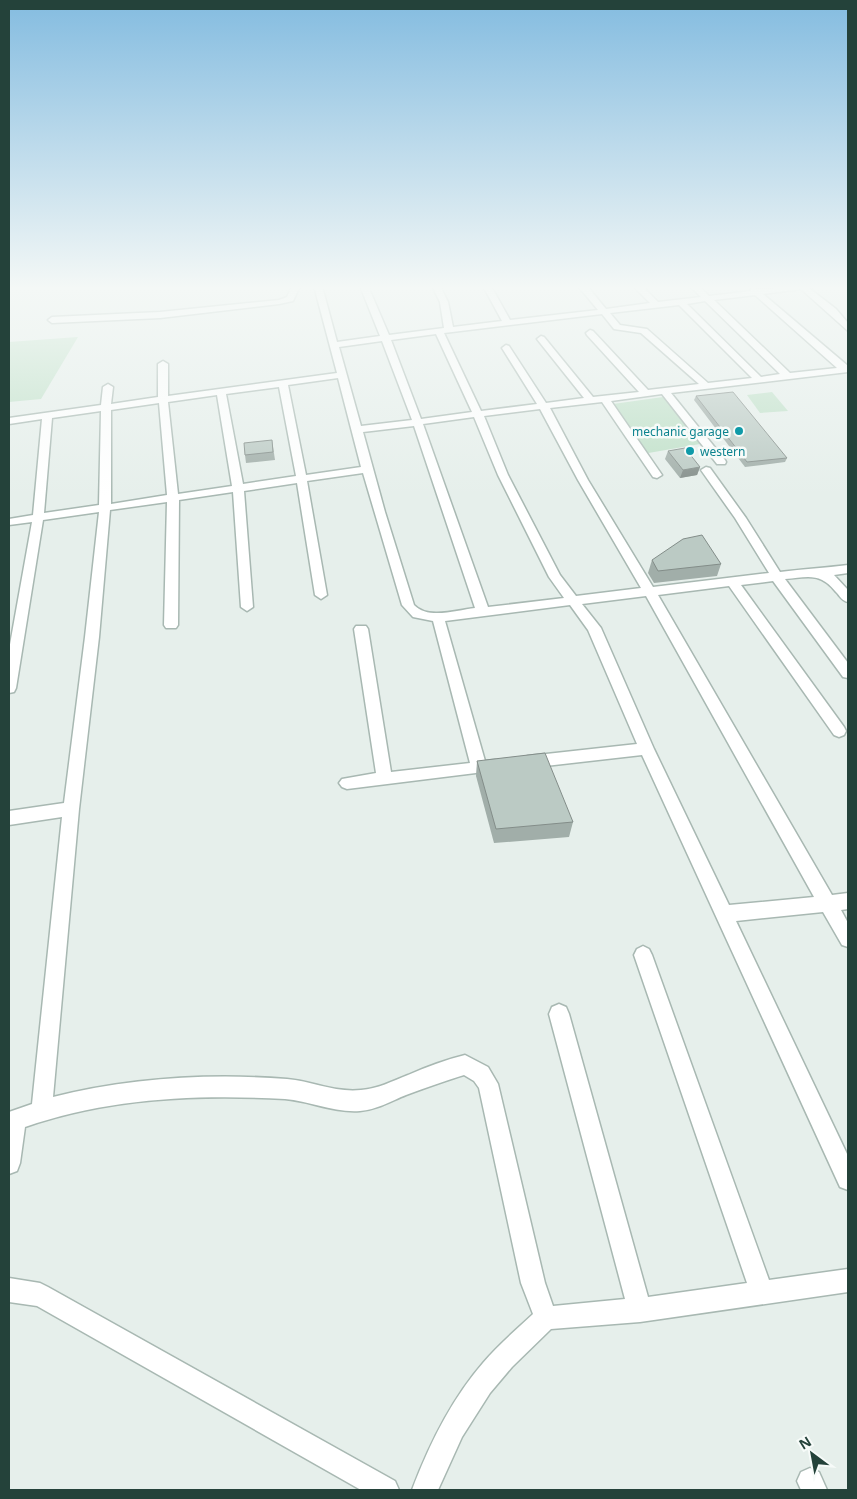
<svg xmlns="http://www.w3.org/2000/svg" width="857" height="1499" viewBox="0 0 857 1499" font-family="'Noto Sans',sans-serif">
<style>
.green{fill:#bfe0c8}
.lines{fill:none;stroke-linecap:round;stroke-linejoin:round}
.minor-casing{stroke:#a8b8b2;stroke-width:3}
.minor{fill:#fff;fill-rule:evenodd}
.wall{fill:#a1aea9}
.shaded-wall{fill:#838d89}
.building{fill:#bbcac4;stroke:#838d89}
.culture-dot{fill:#0f9aa8;stroke:#f7fbf9;stroke-width:2}
.labels{text-anchor:middle;dominant-baseline:central;stroke-width:5;stroke-linejoin:round;paint-order:stroke}
.far-culture-label{font-size:12px;fill:#0d838f;stroke:#f7fbf9;text-anchor:end}
</style>
<rect width="100%" height="100%" fill="#e6efeb"/>
<g class="green">
<polygon points="78,337 41,399 9,402 9,342"/>
<polygon points="772,392 788,411 760,413 747,395"/>
<polygon points="663,397 700,444 637,455 613,404"/>
</g>
<g class="lines">
<g class="minor-casing">
<g id="minor">
<polygon points="292,286 300,286 293,301 279,304 160,318 52,323 48,320 52,317 160,312 279,300 287,297"/>
<path d="M314,286h8l15,56 43,-6 -20,-50h8l21,49 55,-7 -4,-26 -8,-16h8l8,16 5,25 49,-6 -19,-35h8l19,34 88,-10 -20,-24h9l19,23 44,-6 -17,-17h9l16,16 43,-5 -11,-11h9l10,10 42,-5v-3h3c8,3 44,-2 57,-2l-2,2 27,21 12,14v8l-47,-42 -38,5 85,72v6l-177,21 54,67 1,2 -1,2h-8l-55,-70 -51,7 51,74 -5,3 -4,-1 -51,-75 -52,6 38,72 65,107 116,-14 -34,-55 -34,-48 5,-3 4,1 36,50 34,54c23,-3 45,-4 68,-7v8l-14,2 14,15v12c-6,-1 -8,-6 -12,-10 -16,-20 -28,-15 -51,-13l63,84v15l-5,-1 -70,-96 -32,4 103,142 2,4 -2,4 -5,2 -5,-2 -105,-149 -71,9 174,300 16,-2v16l-7,1 7,13v24l-6,-2 -19,-33 -87,9 112,235v34l-8,-3 -198,-432 -114,13 -5,-2 -3,-4 3,-4 5,-2 109,-12 -49,-114 -18,-25 -125,16 40,140 10,-1 5,2 3,4 -3,4 -153,19 -5,-2 -3,-4 3,-4 34,-6 -22,-144 2,-3h10l2,3 23,143 79,-9 -37,-142 -20,-4 -11,-12 -39,-132 -56,8 20,114 -6,4 -6,-4 -18,-112 -53,8 9,116 -6,4 -6,-4 -8,-115 -54,8 -1,125 -2,3h-10l-2,-3 3,-123 -57,8 -11,127 -20,172 -26,288c76,-19 156,-24 234,-18 25,2 49,14 74,11 16,-1 32,-9 47,-15 18,-8 37,-15 57,-20l23,12 10,17 47,199 8,23 72,-7 -76,-285 3,-7 7,-3 7,3 3,7 79,283 99,-14 -113,-328 3,-6 6,-3 6,3 3,6 117,325 79,-11v23l-208,30 -89,7 -39,38 -22,26 -28,44 -24,53h-26c17,-45 39,-90 71,-127 15,-18 33,-33 50,-49l-12,-31 -42,-195 -5,-7 -10,-6c-20,6 -39,13 -58,20 -15,6 -30,15 -46,16 -26,2 -50,-10 -75,-12 -87,-5 -177,-1 -260,28l-5,36 -3,8 -8,3v-62l23,-8 30,-287 -53,8v-14l55,-8 21,-166 14,-125 -56,8 -27,168 -2,4 -5,1v-43l23,-128 -23,3v-6l24,-4 9,-96 -33,5v-6l92,-13 2,-18 5,-3 5,3 -2,17 47,-7v-33l5,-3 5,3v32l169,-23zM755,295l82,73 -47,5 -76,-73zM705,301l75,73 -19,3 -74,-73zM679,305l73,73 -44,5 -61,-54 -27,-4 -10,-12zM602,314l12,15 27,4 58,51 -51,6 -55,-59 -3,-1 -4,3 1,2 52,57 -46,5 -49,-60 -3,-1 -4,3 47,59 -38,5 -37,-57 -3,-1 -4,3 35,56 -56,7 -37,-78zM436,334l36,78 -51,7 -30,-79zM382,341l30,79 -51,6 -22,-79zM338,378l23,89 -55,8 -18,-90zM279,387l17,89 -53,8 -17,-90zM217,395l15,91 -54,8 -10,-92zM159,403l8,92 -56,9v-94zM540,409l38,71 63,108 -65,8 -16,-21 -52,-100 -24,-59zM101,411l-2,94 -55,8 8,-95zM474,417l24,58 51,102 15,21 -76,9 -65,-183zM414,426l61,182c-18,2 -47,12 -61,-3l-29,-93 -22,-80zM646,596l168,301 -85,8 -75,-156 -53,-121 -19,-24z"/>
<polygon points="9,1278 40,1283 48,1287 395,1481 399,1490 361,1490 37,1306 9,1302"/>
<polygon points="810,1468 819,1472 827,1490 801,1490 797,1481 801,1472"/>
</g>
</g>
<use href="#minor" class="minor"/>
</g>
<g class="wall">
<polygon points="86,286 107,286 86,288"/>
<polygon points="696,396 787,458 785,462 745,467 694,400"/>
<polygon points="272,440 275,460 246,463 245,455"/>
<polygon points="668,451 700,467 697,475 680,478 665,459"/>
<polygon points="652,560 721,564 717,576 654,583 648,573"/>
<polygon points="477,761 573,822 569,837 494,843 476,776"/>
</g>
<polygon class="shaded-wall" points="700,467 697,475 680,478 683,470"/>
<g class="building">
<polygon points="733,392 787,458 747,462 696,396"/>
<polygon points="272,440 273,452 245,455 244,443"/>
<polygon points="685,448 700,467 683,470 668,451"/>
<polygon points="702,535 721,564 658,571 652,560 683,539"/>
<polygon points="545,753 573,822 496,829 477,761"/>
</g>
<linearGradient id="sky" x2="0" y2="1"><stop stop-color="#84bce0"/><stop offset="0.58" stop-color="#f4f8f6"/><stop offset="1" stop-color="#f4f8f6" stop-opacity="0"/></linearGradient>
<rect width="857" height="496" fill="url(#sky)"/>
<g class="culture-dot">
<circle cx="739" cy="431" r="5"/>
<circle cx="690" cy="451" r="5"/>
</g>
<g class="labels">
<g class="far-culture-label">
<text x="729" y="431">mechanic garage</text>
<text x="700" y="451" text-anchor="start">western</text>
</g>
</g>
<rect width="857" height="1499" fill="none" stroke="#24423a" stroke-width="20"/>
<g transform="translate(812 1454) rotate(328)" stroke="#f7fbf9" stroke-width="4" paint-order="stroke">
<path d="M0-4L9 19L0 12L-9 19Z" fill="#24423a"/>
<text y="-8" font-size="14" font-weight="bold" text-anchor="middle" fill="#24423a">N</text>
</g>
</svg>
